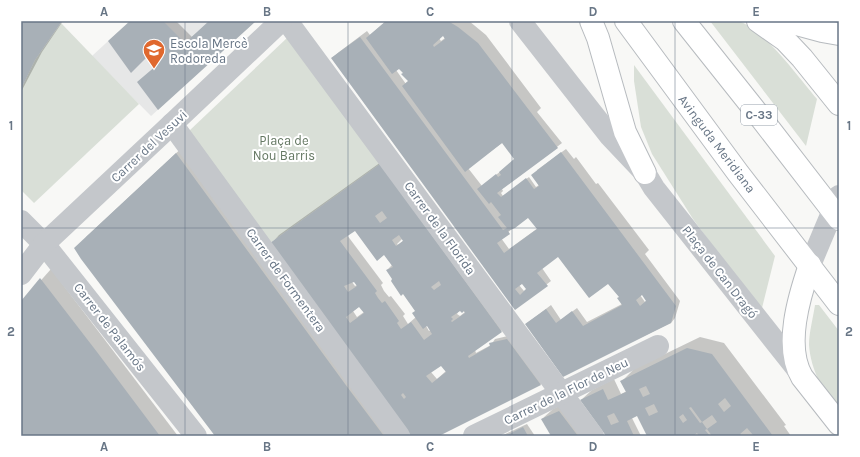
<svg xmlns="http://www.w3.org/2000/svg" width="860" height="457" viewBox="0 0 860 457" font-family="Karla,sans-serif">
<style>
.built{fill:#e6e7e7}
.green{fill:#d9dfd7}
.shadow{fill:#0003;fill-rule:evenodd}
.building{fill:#a8b0b7;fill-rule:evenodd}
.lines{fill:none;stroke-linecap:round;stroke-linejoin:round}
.major-casing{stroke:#b7bbbf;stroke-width:24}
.minor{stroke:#c4c7cb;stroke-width:22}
.major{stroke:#fff;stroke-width:22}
.grid{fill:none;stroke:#687686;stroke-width:1;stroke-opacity:0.55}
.labels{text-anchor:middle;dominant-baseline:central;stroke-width:4;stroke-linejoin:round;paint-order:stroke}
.shield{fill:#fff;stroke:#959faa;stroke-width:1}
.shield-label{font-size:12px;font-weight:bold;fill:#687686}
.poi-label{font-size:13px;fill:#687686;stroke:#fff;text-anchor:start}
.park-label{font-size:13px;fill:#657863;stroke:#fff}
.street-label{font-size:13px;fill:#687686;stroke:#fff}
.neatline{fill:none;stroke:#687686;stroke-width:1.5}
.grid-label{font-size:13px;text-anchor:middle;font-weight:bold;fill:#687686}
</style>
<rect width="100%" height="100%" fill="#f8f8f6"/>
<polygon class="built" points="130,21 256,21 151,116 92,56"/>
<g class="green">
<path d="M710,21c8,0 24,-2 31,1 25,10 58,56 76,77l-11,47z"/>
<polygon points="61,23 139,104 34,203 21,190 21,89 35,60"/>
<polygon points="288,37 380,164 270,243 189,131"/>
<polygon points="634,65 775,256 762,308 756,305 693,219 652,154 641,127 634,81"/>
<path d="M815,305h4l20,26v80c-16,-20 -28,-40 -30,-66 0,-12 4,-27 6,-40z"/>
</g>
<g class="shadow">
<polygon points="21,21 63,21 42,52 21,92"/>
<polygon points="131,21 176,21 192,37 210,21 255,21 158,64"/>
<path d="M386,21h83l17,14 55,73 -4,4 25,31 -60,46 1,2 -2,2 2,3 26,-19 7,10 3,-2 -2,-15 29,-21 8,10 2,-2 20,27 2,-1 51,67 -4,4 35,47 -5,17 -4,5 -108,52 -37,-51 25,-19 10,15 16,-12 10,14 35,-18 -2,-7 -12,-15 -49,-27 -17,13 9,13 -36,28 -183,-251 7,-6 28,-21 3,4zM443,35l2,3 -4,3 -2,-3zM399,67l10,14 -3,3 -10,-14zM506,140l10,19 -34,27 -14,-18zM528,216l10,12 -29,21 -8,-11zM527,281v8l-3,2 -5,-6zM642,294l5,6 -2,2 -5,-7z"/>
<polygon points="187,143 402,436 217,436 86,237"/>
<path d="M388,157l120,168 -7,6 -26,19 1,3 15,-8 4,-6 17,-4 33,45 -4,4 -104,52h-25l-141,-192 8,-9zM356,229l29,25 7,11 -5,5 29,40v7l-8,7 -5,-8 2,-2 -14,-18 -2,1 -5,-6 -3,-6 2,-2 -36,-48zM403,238l1,2 -6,5 -1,-1zM355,281l2,4 -2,1 -3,-4zM360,306l4,6 -7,5 -4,-6zM460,309l5,3 -5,4 -3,-2zM427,325l4,5 -2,1 -3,-5zM441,364l5,7 -9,8 -6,-7z"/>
<polygon points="51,269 178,436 21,436 21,303"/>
<polygon points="700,337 724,343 786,425 784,426 791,436 648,436 638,414 632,418 641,436 607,436 581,400 592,390 614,379 621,394 627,391 622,381 634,369"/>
<polygon points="569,401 596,436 553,436 542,419 553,409"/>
<polygon points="527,424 535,436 501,436"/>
</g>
<g class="building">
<polygon points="21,21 62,21 35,60 21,89"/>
<polygon points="130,21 163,21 185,43 209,21 256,21 158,110 137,82 157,65 149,55 131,73 108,41"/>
<path d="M386,21h62l10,6 20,16 80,105 -61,45 4,4 25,-19 8,11 5,-3 -8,-11 30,-23 115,154 -5,17 -108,54 -38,-53 21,-15 10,14 16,-12 11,15 39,-21 -5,-7 2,-1 -11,-13 -19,14 -31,-41 -21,16 11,13 -33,24 -184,-252 29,-21 143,193 4,-2 -9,-11 3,-2 -10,-13 -2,2 -12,-15 19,-15 2,3 3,-2 -2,-3 15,-13 -12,-16 -37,29 -63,-86 6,-5 -7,-7 2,-1 -4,-4 -7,5 -26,-36zM443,36l2,3 -11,8 -1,-2zM528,218l9,11 -33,24 -7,-10 13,-9 -2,-3 7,-3zM522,284l4,5 -6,6 -5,-6zM642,295l4,6 -6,5 -4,-6z"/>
<polygon points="176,153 348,388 384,436 215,436 81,259 74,248"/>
<path d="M380,164l122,168 -34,24 1,2 21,-12 -1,-3 18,-4 34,46 -102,51h-28l-141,-193zM382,211l5,7 -7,5 -5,-7zM355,231l22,30 7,-6 9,12 -7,3 6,9 -1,2 10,15 2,-2 12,17 -3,2 11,16 4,-3 5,8 -8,6 -13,-18 -10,7 -4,-6 2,-2 -14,-20 -3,2 -4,-5 -3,-5 2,-2 -37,-50zM399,235l4,6 -7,5 -4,-6zM439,281l2,4 -7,5 -3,-3zM354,282l3,4 -9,6 -4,-6zM359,307l5,6 -14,10 -4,-6zM460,311l2,2 2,-2 1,2 -13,9 -1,-1 2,-2 -2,-2zM441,366l5,6 -14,11 -6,-7zM403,393l3,4 -2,2 -3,-4z"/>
<polygon points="40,278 97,352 160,436 21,436 21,301"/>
<path d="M687,348l25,6 61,82h-22l2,-1 -6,-7 -7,6 2,2h-30l-5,-7 -2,1 5,6h-11l-2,-3 -4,3h-46l-10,-20 -10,5 7,15h-28l-26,-36 23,-11 5,11 18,-8 -6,-11zM646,386l4,8 -7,3 -4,-8zM725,398l6,8 -7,6 -6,-8zM654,404l4,8 -9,4 -4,-8zM691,407l11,15 10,-7 5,7 -10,7 -5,-7 -2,1 -11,-15zM614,413l5,9 -8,3 -4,-9zM683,414l4,6 -4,3 -4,-6z"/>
<polygon points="559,411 578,436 551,436 541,419"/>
<polygon points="523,427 528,436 505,436"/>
</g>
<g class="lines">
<g class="major-casing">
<g id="major">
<polyline points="591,21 598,38 625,132 645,173"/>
<polyline points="626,21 738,173 839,304"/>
<polyline points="684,21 754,109 839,219"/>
<polyline points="758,21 785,40 802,58 839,104"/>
<polyline points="785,21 822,31 839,34"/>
<path d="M810,265c-11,32 -26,81 -8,112l37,47"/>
</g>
</g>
<g class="minor">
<polyline points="287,21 593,436"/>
<polyline points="520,21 610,136 645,173 654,188 797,369"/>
<polyline points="172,124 399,436"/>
<polyline points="21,221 44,244 196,436"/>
<polyline points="810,265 839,196"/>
<polyline points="21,274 44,244 172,124 281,21"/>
<polyline points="474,436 658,346"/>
</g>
<use href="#major" class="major"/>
</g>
<path class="grid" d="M185,21v415M348,21v415M512,21v415M675,21v415M21,228h818"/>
<defs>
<g id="school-pin" transform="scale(1.15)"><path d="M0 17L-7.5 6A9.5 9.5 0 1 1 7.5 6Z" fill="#e0682e" stroke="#fff"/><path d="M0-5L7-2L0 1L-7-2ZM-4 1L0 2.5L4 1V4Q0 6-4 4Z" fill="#fff"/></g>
</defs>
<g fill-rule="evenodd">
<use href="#school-pin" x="154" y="50"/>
</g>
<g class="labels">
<rect class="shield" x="741" y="105" width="36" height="20" rx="3"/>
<g class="shield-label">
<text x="759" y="115">C-33</text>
</g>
<g class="poi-label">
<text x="170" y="43">Escola Mercè<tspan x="170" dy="15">Rodoreda</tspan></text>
</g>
<g class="park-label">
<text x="284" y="140">Plaça de<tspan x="284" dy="15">Nou Barris</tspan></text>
</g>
<g class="street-label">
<text transform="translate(717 144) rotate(53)">Avinguda Meridiana</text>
<text transform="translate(149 146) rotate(-43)">Carrer del Vesuvi</text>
<text transform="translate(440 228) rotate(54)">Carrer de la Florida</text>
<text transform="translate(720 272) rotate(52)">Plaça de Can Dragó</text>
<text transform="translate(286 280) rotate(54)">Carrer de Formentera</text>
<text transform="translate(110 327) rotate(52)">Carrer de Palamós</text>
<text transform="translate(566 391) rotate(-26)">Carrer de la Flor de Neu</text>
</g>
</g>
<rect width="860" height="457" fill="none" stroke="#ffffff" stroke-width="44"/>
<rect x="22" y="22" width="816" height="413" class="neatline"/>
<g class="grid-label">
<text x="104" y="16">A</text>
<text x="267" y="16">B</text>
<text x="430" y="16">C</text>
<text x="593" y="16">D</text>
<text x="756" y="16">E</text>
<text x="11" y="130">1</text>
<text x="849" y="130">1</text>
<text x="11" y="336">2</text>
<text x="849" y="336">2</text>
<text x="104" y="451">A</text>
<text x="267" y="451">B</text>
<text x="430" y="451">C</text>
<text x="593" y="451">D</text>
<text x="756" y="451">E</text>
</g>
</svg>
